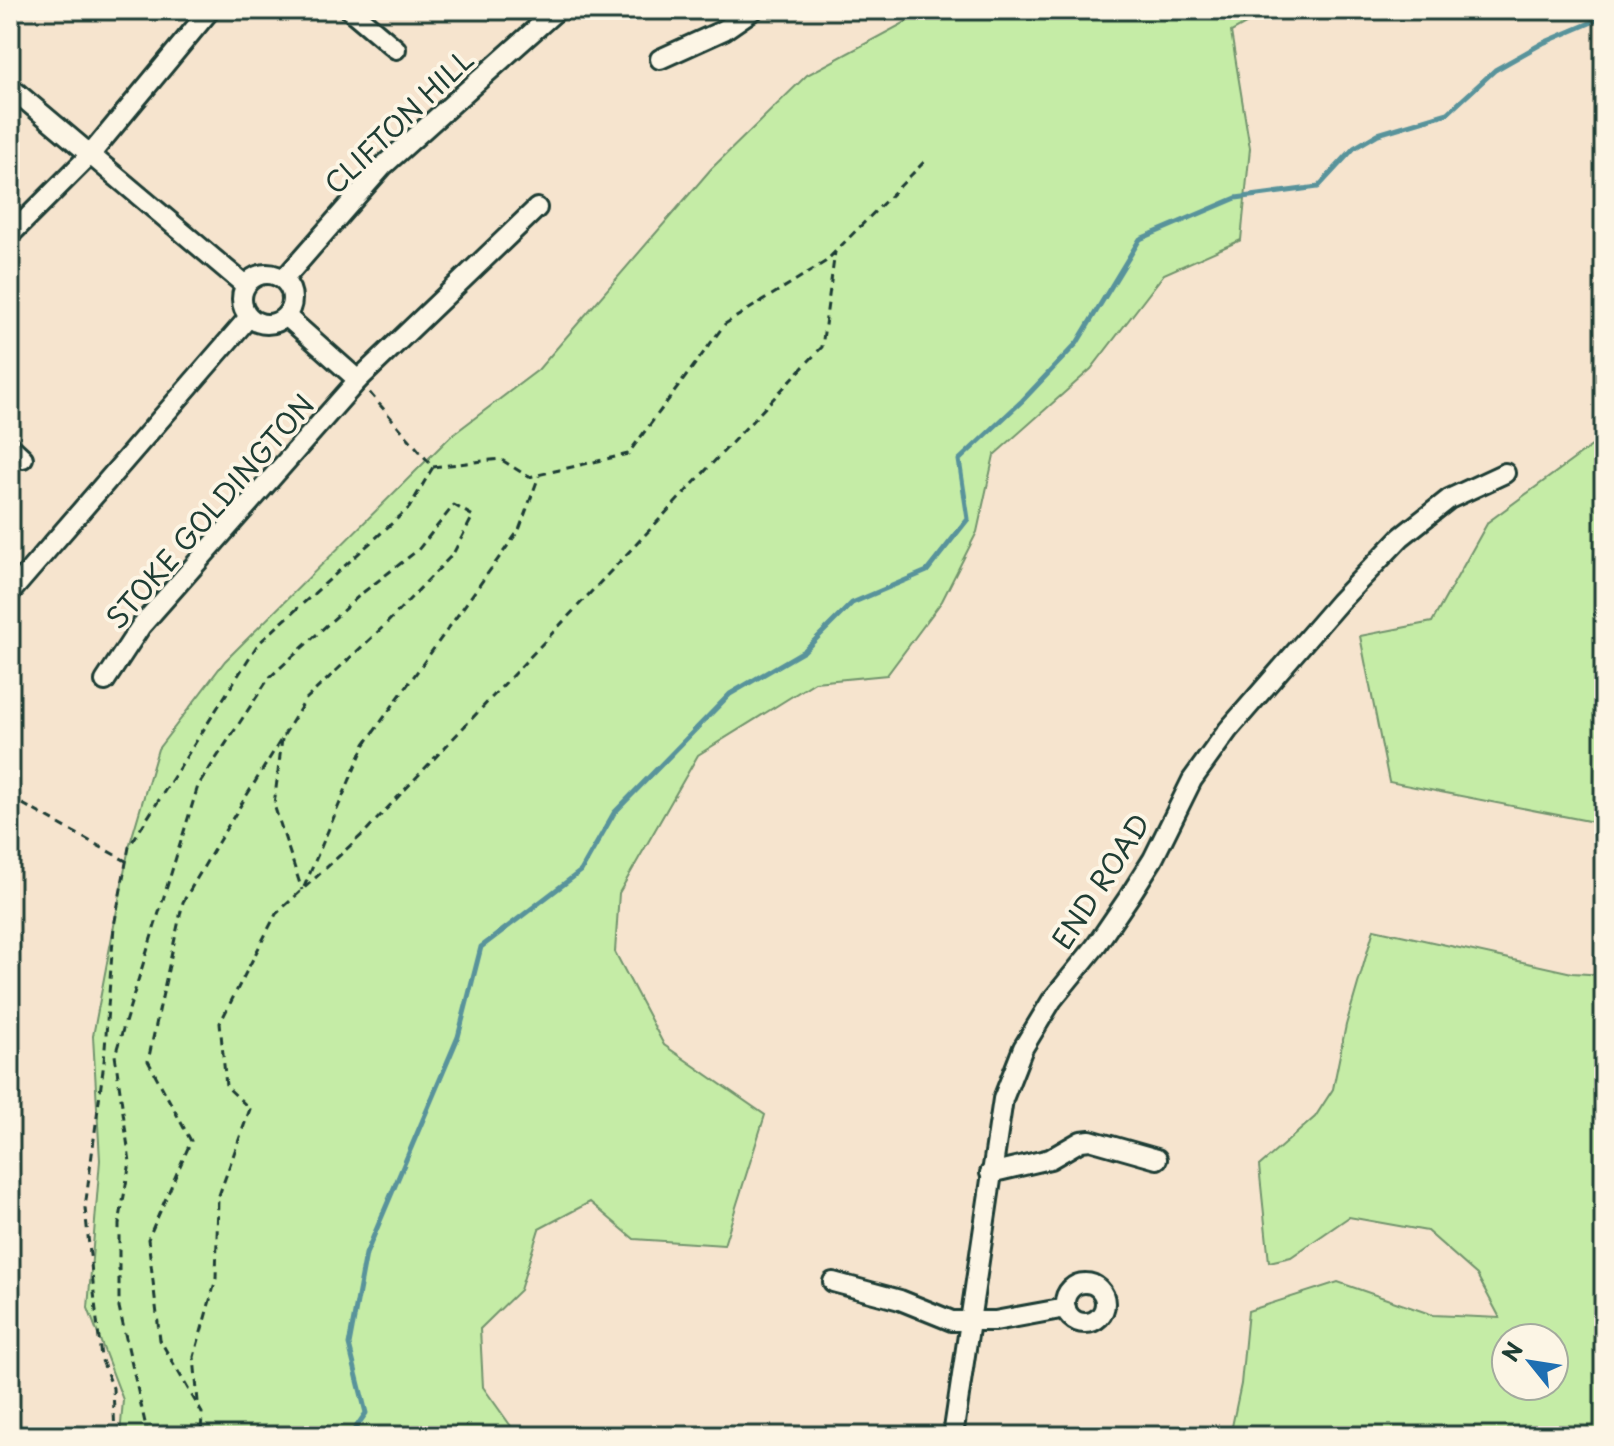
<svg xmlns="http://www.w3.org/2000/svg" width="1614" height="1446" viewBox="0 0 1614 1446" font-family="'Playpen Sans',sans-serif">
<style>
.green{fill:#c5eca6;stroke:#72946d;stroke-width:2;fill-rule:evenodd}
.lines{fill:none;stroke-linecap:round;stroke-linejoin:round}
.stream{stroke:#59939b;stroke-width:5}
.minor-casing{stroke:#1f3d34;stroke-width:24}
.path{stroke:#1f3d34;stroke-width:3;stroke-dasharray:8 6;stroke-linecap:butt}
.minor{stroke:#fcf5e5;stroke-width:18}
.labels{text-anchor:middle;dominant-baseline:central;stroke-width:8;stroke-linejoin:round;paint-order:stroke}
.street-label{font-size:28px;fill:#1f3d34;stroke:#fcf5e5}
</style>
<rect width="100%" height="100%" fill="#f6e4ce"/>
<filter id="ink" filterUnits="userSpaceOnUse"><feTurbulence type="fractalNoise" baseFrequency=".0125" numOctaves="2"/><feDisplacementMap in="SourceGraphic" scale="16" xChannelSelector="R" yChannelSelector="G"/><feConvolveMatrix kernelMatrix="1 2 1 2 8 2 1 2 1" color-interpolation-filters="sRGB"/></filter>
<g filter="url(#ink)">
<g class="green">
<polygon points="928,10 1271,10 1231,32 1250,148 1241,240 1164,274 1091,369 994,455 977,532 942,601 887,675 815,682 698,755 619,893 615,952 664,1045 765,1115 724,1245 634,1239 590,1202 539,1229 520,1290 480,1329 483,1387 518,1436 120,1436 123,1400 88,1308 100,1160 93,1036 129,847 158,749 225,661 451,436 538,370 711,169 807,75"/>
<polygon points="1604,437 1604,824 1389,782 1360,636 1432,622 1488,522"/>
<path d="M1374,929l198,44 32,2v461h-374l11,-52 7,-73 90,-29 95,33 67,3 -23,-43 -50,-44 -78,-14 -58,40 -22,5 -10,-96 56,-49 18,-28 13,-64zM1506,1338h48v48h-48z"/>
</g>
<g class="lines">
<polyline class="stream" points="350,1436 366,1413 349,1345 366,1254 458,1037 481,947 581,871 614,813 730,694 804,651 852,603 927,571 968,519 959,460 1022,401 1077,343 1140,239 1236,198 1318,187 1354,148 1378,134 1448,113 1495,70 1543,43 1604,17"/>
<g class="minor-casing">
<g id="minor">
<polyline points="350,10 396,49"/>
<polyline points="660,59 724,30 753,10"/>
<polyline points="10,87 245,285"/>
<polyline points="10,235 90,155 210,10"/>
<circle cx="267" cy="299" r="25"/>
<polyline points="284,279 383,166 557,10"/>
<polyline points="286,316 358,380"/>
<polyline points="10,446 23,458"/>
<polyline points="10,593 249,317"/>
<polyline points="105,681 141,626 358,380 537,208"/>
<polyline points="990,1173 1050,1159 1081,1141 1090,1140 1157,1159"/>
<polyline points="833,1282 900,1300 952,1321 995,1321 1066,1308"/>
<circle cx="1085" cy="1303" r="20"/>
<polyline points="953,1436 1003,1099 1023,1048 1052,1000 1095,947 1129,897 1153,859 1192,780 1228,730 1339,602 1401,537 1449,499 1505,473"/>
</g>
</g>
<g class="path">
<polyline points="433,467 500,459 529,477 628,454 725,324 825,262 928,158"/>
<polyline points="282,739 274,805 302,890"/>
<polyline points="10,797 126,861"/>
<polyline points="304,887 365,744 519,530 539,476"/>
<polyline points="198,1402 194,1357 216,1279 218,1198 250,1109 226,1086 220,1023 276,914 364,833 822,347 835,252"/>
<polyline points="115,1436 113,1388 101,1358 85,1208 104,1062 114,926 129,847 258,644 409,508 433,467 369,392"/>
<polyline points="148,1436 119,1307 119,1224 130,1162 115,1055 198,786 269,678 361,594 418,550 454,505 473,516 453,554 383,627 306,699 223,834 183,902 148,1061 191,1141 148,1239 160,1340 202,1413 201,1436"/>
</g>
<use href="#minor" class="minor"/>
</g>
</g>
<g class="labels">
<g class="street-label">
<text transform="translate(398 121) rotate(-44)">CLIFTON HILL</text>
<text transform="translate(209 511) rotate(-49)">STOKE GOLDINGTON</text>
<text transform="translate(1100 881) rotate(-57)">END ROAD</text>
</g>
</g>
<rect width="1614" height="1446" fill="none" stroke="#fcf5e5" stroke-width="40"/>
<rect x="20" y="20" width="1574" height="1406" fill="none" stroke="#1f3d34" stroke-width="3" filter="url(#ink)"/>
<g transform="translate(1530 1362) rotate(300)"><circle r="38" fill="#fcf5e5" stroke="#a4ab9e" stroke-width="2"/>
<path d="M0-6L14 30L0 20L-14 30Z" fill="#1f6fb2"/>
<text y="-12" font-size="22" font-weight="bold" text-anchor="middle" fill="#1f3d34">N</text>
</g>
</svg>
